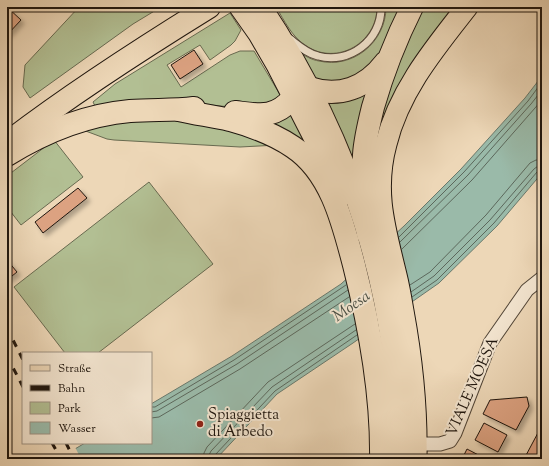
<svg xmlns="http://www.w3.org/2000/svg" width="549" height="466" viewBox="0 0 549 466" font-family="'Sorts Mill Goudy',serif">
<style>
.green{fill:#b2bf93;stroke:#686a50}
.water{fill:#9abaa9;stroke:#69786b}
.pier{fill:#edd7b7}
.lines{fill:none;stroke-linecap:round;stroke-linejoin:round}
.shore{stroke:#5c685c;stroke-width:1}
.building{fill:#dca281;stroke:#1f160e;filter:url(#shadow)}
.service-casing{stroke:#524638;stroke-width:9}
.minor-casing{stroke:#524638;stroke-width:15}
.primary-casing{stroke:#1f160e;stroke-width:23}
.motorway-casing{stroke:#1f160e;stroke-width:24}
.service{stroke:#f3e5d0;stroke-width:7}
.minor{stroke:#f3e5d0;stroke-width:13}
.primary{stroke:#edd7b7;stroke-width:21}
.motorway{stroke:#edd7b7;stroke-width:22}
.rail{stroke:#1f160e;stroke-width:3;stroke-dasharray:7 7;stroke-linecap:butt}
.poi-dot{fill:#8f2418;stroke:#f3e5d0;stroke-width:1.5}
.labels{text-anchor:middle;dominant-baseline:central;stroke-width:4;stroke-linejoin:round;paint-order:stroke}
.street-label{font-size:15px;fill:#1f160e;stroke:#f3e5d0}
.poi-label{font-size:15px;fill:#1f160e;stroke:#f3e5d0;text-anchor:start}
.water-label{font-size:16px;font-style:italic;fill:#4a4f44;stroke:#f3e5d0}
</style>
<defs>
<filter id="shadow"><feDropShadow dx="3.5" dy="3.5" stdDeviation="2" flood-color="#0004"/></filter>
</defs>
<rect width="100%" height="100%" fill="#edd7b7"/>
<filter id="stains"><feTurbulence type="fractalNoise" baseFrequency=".005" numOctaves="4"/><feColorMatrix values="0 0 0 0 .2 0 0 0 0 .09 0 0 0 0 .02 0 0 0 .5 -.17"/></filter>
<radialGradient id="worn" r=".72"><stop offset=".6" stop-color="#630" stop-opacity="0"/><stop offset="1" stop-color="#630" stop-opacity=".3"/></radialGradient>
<g class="green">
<polygon points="79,7 161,7 133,24 30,98 23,87 25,65"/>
<path d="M276,7h101c0,36 -40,59 -71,39 -14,-9 -22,-26 -30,-39z"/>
<path d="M386,7h19l-22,46 -24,25 -46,5 -14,-31c6,4 13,8 20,9 34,8 67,-19 67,-54z"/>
<polygon points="422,7 456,7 379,140 371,143 386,93"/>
<polygon points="230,13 241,30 235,41 231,45 210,60 200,45 167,65 181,87 230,55 240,51 254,51 282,98 260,110 201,104 95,106 93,102 115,84"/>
<polygon points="374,83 359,177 321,97"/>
<polygon points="291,113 310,151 253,119"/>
<polygon points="129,120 203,120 278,145 240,147 114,140 107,139 83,130"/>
<polygon points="54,140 83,177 21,225 7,207 7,176"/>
<polygon points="149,182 213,264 98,353 65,353 14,287"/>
</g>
<polygon class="water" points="542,76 542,173 497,226 439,283 353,343 277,394 216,459 58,459 85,443 151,443 151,404 232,356 341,284 404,226 461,169 525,98"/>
<polygon class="pier" points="75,447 81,459 56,459 57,457"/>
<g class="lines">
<g class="shore">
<polyline points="399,237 464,172 528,101 542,82"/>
<polyline points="400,242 468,175 531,104 542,90"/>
<polyline points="402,249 472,180 542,100"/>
<polyline points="410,285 430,272 486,215 530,163 536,160 542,160"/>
<polyline points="411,292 434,276 490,220 534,169 538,166 542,166"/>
<polyline points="412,297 437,280 494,223 537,172 542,171"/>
<polyline points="151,407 155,407 234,360 346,285"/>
<polyline points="151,412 157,411 237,364 348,290"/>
<polyline points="151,418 159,417 240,369 349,297"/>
<polyline points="203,459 204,453 207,447 268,382 355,324"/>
<polyline points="209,459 209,455 211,451 272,387 356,330"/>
<polyline points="214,459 215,455 275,391 357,335"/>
</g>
</g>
<g class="building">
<polygon points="7,7 21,20 7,35"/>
<polygon points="194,50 203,64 180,79 171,65"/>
<polygon points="78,188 87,198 43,233 35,222"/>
<polygon points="7,260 17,272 7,280"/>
<polygon points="527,397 529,406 516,430 483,414 490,400"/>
<polygon points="484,423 507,435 498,452 475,440"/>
<polygon points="540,429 542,430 542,459 524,459"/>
<polygon points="467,449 486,459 462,459"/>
</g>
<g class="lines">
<g class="service-casing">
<path id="service" d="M289,38c9,7 17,15 29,18 31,9 64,-16 63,-49"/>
</g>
<g class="minor-casing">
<polyline id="minor" points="416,444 440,444 450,441 455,433 490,343 527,290 542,278"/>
</g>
<g class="primary-casing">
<g id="primary">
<polyline points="240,7 259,34 277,65 319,147 341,196"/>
<path d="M261,7c89,134 141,291 138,452"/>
<path d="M416,459c1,-49 -4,-99 -13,-148 -2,-12 -4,-24 -7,-36 -11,-46 -23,-83 -10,-131 13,-53 48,-95 81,-137"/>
</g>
</g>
<g class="motorway-casing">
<g id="motorway">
<path d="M309,88c30,10 57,0 76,-25"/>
<path d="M179,110c17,4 34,6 51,10 22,6 44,14 63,27 38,25 50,76 61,118 16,63 28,129 27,194"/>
<path d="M235,112c25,3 39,7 58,-14"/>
<path d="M11,140c63,-48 130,-91 198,-133"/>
<path d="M7,155c37,-23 79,-40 123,-44 22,-2 43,0 64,-3"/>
<path d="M368,234c-2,-26 -6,-52 -4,-79 1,-16 5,-32 9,-48 10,-35 23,-68 39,-100"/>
</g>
</g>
<use href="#service" class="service"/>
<use href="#minor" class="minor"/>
<use href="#primary" class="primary"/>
<use href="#motorway" class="motorway"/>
<g class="rail">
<polyline points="7,328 23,360"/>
<polyline points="7,356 23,387"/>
<polyline points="52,443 61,459"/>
<polyline points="66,443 74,459"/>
</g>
</g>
<circle class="poi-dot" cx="200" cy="424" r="4"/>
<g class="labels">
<g class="street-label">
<text transform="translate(473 387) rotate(-66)">VIALE MOESA</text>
</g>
<g class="poi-label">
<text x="208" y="415">Spiaggietta<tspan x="208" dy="17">di Arbedo</tspan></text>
</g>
<g class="water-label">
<text transform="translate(352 307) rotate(-35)">Moesa</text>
</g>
</g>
<rect width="549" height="466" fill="none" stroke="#edd7b7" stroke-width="24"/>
<rect x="8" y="8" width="533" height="450" fill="none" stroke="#1f160e" stroke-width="2"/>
<rect x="12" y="12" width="525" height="442" fill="none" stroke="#1f160e"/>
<rect x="22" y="352" width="130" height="92" fill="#f3e5d0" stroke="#9e9282"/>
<rect x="30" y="365" width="20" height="6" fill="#edd7b7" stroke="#9e9282"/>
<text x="58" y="372" font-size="12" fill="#1f160e">Straße</text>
<rect x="30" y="385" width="20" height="6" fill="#1f160e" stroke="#9e9282"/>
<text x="58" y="392" font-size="12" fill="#1f160e">Bahn</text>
<rect x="30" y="402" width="20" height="12" fill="#b2bf93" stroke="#9e9282"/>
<text x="58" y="412" font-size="12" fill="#1f160e">Park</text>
<rect x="30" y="422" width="20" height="12" fill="#9abaa9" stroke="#9e9282"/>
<text x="58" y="432" font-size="12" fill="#1f160e">Wasser</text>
<rect width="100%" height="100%" filter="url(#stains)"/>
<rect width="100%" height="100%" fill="url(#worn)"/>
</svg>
